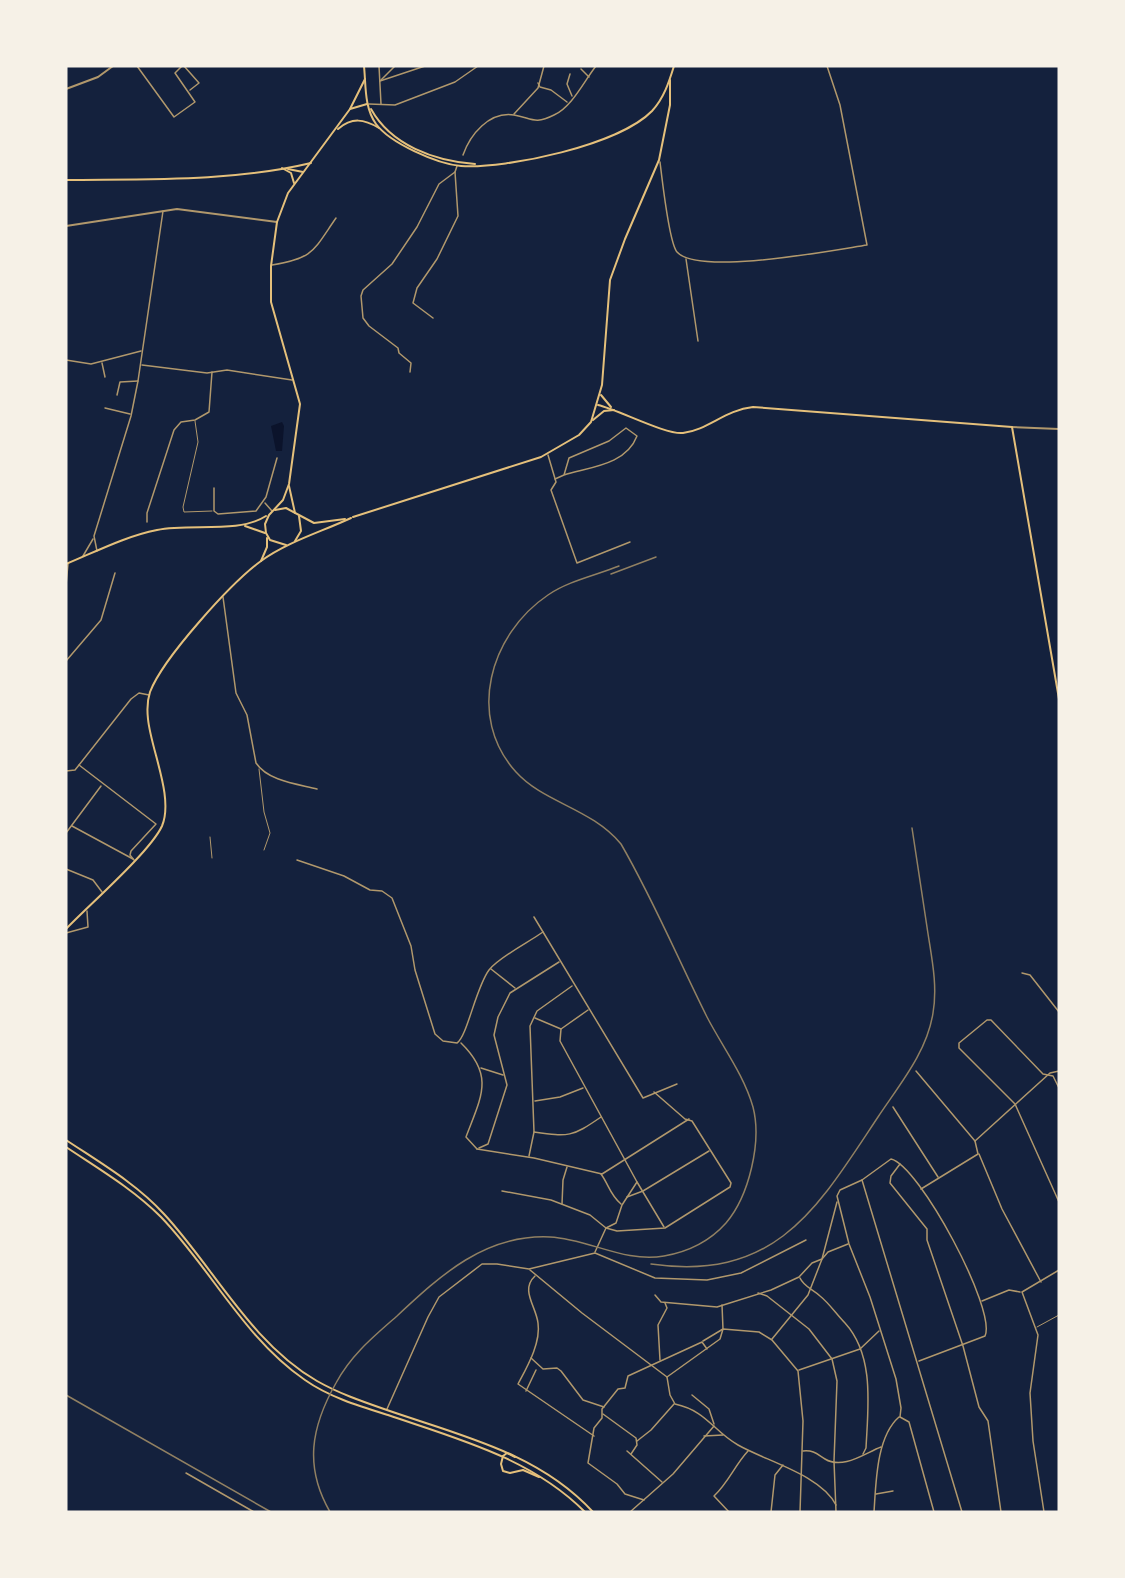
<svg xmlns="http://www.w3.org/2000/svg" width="1125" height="1578" viewBox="0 0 1125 1578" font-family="Lato,sans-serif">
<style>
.water{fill:#0b132b}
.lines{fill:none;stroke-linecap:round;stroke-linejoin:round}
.service{stroke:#b1986c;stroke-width:1}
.minor{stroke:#b1986c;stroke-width:1.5}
.tertiary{stroke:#b1986c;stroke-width:2}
.secondary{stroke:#e5c07b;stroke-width:2}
.primary{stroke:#e5c07b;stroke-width:2}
.rail{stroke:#918062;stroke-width:1.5}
</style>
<rect width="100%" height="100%" fill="#14213d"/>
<polygon class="water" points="282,422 284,426 282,451 276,451 271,426"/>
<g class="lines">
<g class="service">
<polyline points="195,421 198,442 183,507 184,512 212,511"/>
<polyline points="259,769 264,812 270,833 264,850"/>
<polyline points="210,837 212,858"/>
<polyline points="1037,1327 1059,1315"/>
</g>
<g class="minor">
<polyline points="137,66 174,117 195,102 175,73 182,66"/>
<polyline points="184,66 199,83 190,90"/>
<polyline points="379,66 381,104"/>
<polyline points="581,69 589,77"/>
<polyline points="570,74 567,84 572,96"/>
<polyline points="381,80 395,66"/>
<polyline points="380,81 425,66"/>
<polyline points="538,83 540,87 551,90 567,102"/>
<polyline points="369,104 395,105 455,82 478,66"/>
<polyline points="514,114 538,88 544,66"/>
<path d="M463,155c7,-20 26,-44 51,-40 18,3 20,10 40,0 18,-8 30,-34 42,-49"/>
<path d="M660,162c2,16 9,81 17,90 21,24 157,-2 190,-7l-27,-140 -13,-39"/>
<polyline points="686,259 698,341"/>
<path d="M272,265c42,-7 41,-14 64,-47"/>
<polyline points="433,318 413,303 417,288 437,259 458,216 455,172"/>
<polyline points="66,360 91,364 141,351"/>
<polyline points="102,363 105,377"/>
<polyline points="142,365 207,373 227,370 292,380"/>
<polyline points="410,372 411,363 399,353 398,348 369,326 363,318 361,296 363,290 392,264 417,227 439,184 455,172 457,166"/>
<polyline points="117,395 120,382 138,381"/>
<polyline points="105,408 130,414"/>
<polyline points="548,455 556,482 551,490 577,563 630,542"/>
<path d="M555,479l9,-4 5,-17 40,-17 17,-13 11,8c-11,29 -47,31 -73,39"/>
<polyline points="214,488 214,511 218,514 256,511 266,497 277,458"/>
<polyline points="265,503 272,511"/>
<polyline points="147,522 147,513 174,430 181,422 195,420 209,412 212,372"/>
<polyline points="97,551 94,536 131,416 138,381 163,211"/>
<polyline points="83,556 93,539"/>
<polyline points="66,585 68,564"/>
<path d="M223,597l13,96 11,22 9,48c12,18 41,21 61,26"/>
<polyline points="66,661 101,620 115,573"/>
<polyline points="79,765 156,824 131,851 130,855 134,860"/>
<polyline points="66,771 75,770 79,765 131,699 139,693 149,695"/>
<polyline points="72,826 133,859"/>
<polyline points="66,833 101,786"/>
<path d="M297,860l47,16 26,14 12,1 10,7 19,48 4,24 20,64 8,7 14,2c10,-6 19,-56 32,-73 10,-13 40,-28 54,-38"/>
<polyline points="66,869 93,880 102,892"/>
<polyline points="534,917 643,1098 677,1084"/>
<polyline points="66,933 88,927 87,911"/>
<polyline points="491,969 515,988"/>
<polyline points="1022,973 1030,975 1059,1012"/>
<polyline points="588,1010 561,1029 560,1041 637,1182 622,1205 616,1223 606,1228 595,1252"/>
<polyline points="535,1018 561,1029"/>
<path d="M461,1043c34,33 20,54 5,94l11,12"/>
<polyline points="481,1068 503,1075"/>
<polyline points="916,1071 975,1141"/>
<polyline points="1059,1088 1053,1076 1043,1074 991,1020 987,1020 959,1043 959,1048 1015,1104 1059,1202"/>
<polyline points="535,1101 560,1097 583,1088"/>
<polyline points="893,1107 938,1177"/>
<path d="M534,1132c35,5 38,5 67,-15"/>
<polyline points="479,1148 488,1144 507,1085 494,1035 498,1017 510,993 559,962"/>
<polyline points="477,1149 534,1158 602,1174 689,1119"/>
<polyline points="979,1154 1002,1209 1041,1282"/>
<polyline points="529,1156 534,1132 530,1026 537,1011 572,986"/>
<polyline points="900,1164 891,1176 890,1183 927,1229 927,1240 963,1346 979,1407 988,1421 1001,1512"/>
<path d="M601,1174c8,11 9,21 20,30"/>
<polyline points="862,1180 962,1512"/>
<polyline points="637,1182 664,1227"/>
<polyline points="921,1189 978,1154 975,1141 1050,1073 1059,1071"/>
<polyline points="502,1191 551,1200 590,1215 606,1228 617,1231 665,1228 730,1187 731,1183 692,1121 685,1119 654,1092"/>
<polyline points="627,1197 643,1191 709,1151"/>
<polyline points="562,1204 563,1180 567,1167"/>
<polyline points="530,1270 582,1313 667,1377"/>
<path d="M535,1276c-15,14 1,30 3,47 3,20 -11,44 -20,61l76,52"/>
<path d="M800,1278c4,9 13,11 20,18 9,7 17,19 25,27 30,33 23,84 21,125l-3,6"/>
<polyline points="758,1293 767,1296 809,1329 832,1359 837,1381 834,1461 836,1512"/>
<polyline points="655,1295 661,1302 717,1307 771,1290 799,1277 812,1263 822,1259 828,1252 848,1244"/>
<polyline points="982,1301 1009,1290 1020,1292"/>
<path d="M722,1305l1,24 -3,10 -53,38 3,18 5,9c32,7 38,27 63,41 28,16 83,30 98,60"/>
<polyline points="772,1339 808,1295 822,1259 837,1202"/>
<polyline points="703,1341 723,1329 759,1332 772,1340 798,1371 803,1421 800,1512"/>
<polyline points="531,1358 543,1369 557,1368 561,1371 583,1400 604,1407"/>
<polyline points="660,1360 658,1325 667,1308 665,1303"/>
<polyline points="799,1370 860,1349 879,1331"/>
<polyline points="526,1391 536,1370"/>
<polyline points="692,1395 709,1409 714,1424"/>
<polyline points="387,1409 428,1317 439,1297 482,1264 497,1264 529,1269 595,1253 655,1278 707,1280 741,1273 806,1240"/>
<polyline points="603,1414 636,1438 637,1445 631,1454"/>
<path d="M900,1417l1,-9 -5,-29 -26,-82 -21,-53 -12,-48 3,-6 22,-10 29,-21c28,6 106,151 94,177l-66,25"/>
<polyline points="900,1417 909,1422 934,1512"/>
<polyline points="704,1436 723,1435"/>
<polyline points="637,1441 651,1430 674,1404"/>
<polyline points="627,1451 662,1482"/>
<path d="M803,1451c11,-1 14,3 22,8 18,11 40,-6 56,-12"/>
<polyline points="186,1473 254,1512"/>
<polyline points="876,1494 893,1491"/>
<polyline points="644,1500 625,1494 617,1484 588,1463 594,1428 602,1418 602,1409 618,1389 625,1388 628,1376 702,1342 707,1349"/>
<polyline points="630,1512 673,1474 714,1426"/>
<path d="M729,1512l-15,-16c14,-13 21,-31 34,-45"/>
<polyline points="771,1512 775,1475 783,1465"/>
<path d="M874,1512c2,-28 2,-75 25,-95"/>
<polyline points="1044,1512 1033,1441 1030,1393 1038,1335 1022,1292 1059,1270"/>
</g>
<g class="tertiary">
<polyline points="66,89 98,77 113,66"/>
<polyline points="66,226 177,209 277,222"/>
<polyline points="1012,427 1059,429"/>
</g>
<g class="secondary">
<polyline points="350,109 367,104"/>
<path d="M338,129c14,-12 26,-10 41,-1"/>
<polyline points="282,168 291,173 294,183"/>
<polyline points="288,169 303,172"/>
<path d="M66,180c81,-1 165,2 245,-17"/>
<polyline points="601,395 611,407"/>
<path d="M598,405c21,5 68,30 85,28 25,-3 42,-23 70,-26l259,20 47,272"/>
<polyline points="593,420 604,411 614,410"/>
<polyline points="289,486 295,513"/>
<polyline points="275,510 286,508 314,523 345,519"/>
<polyline points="353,517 541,457 579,435 591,422 602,385 610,280 625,239 659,160 670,105 670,80"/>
<polyline points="245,526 265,533"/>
<polyline points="295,541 301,531 299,516"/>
<polyline points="286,545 270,540 266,533 265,524 269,515 283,500 289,484 300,404 271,302 271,266 277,222 288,193 350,109 365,79"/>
<polyline points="261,561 267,547 267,538"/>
<path d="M66,564c29,-12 60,-28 91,-34 34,-7 81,4 109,-14"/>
<path d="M66,929c23,-24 84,-77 96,-103 12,-29 -11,-76 -14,-107 -1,-9 -1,-18 2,-27 13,-34 81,-109 111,-131 26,-19 60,-29 90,-43"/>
</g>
<g class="primary">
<path d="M364,66c2,19 0,41 12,58 14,19 61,40 85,42 46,3 158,-21 191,-55 12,-13 17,-29 22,-45"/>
<path d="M371,109c20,36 63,52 104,55"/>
<path d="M66,1140c33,22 71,44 98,74 50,54 87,129 153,167 21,12 44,20 67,28 74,26 154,43 209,103"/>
<path d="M66,1147c33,22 67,42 95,70 50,52 83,121 144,163 24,17 54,26 83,35 70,24 143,43 197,97"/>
<polyline points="503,1456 501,1464 503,1471 510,1473 523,1470 539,1477"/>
<polyline points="503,1456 507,1453 515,1457"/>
</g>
<g class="rail">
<polyline points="611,574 656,557"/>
<path d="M651,1264c126,18 167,-57 227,-147 22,-33 49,-65 55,-104 5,-29 -2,-58 -6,-86 -5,-33 -10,-66 -15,-99"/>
<polyline points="66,1395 271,1512"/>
<path d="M330,1512c-26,-45 -19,-85 6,-129 15,-28 37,-46 61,-67 44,-41 88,-82 153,-79 39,2 74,26 114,19 23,-4 46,-15 62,-33 23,-27 36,-81 27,-116 -9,-32 -31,-61 -46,-90 -29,-58 -54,-118 -86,-173 -30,-36 -77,-41 -105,-72 -50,-55 -26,-138 32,-177 20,-14 49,-20 71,-29"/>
</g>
</g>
<rect width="1125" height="1578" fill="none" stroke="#f6f1e7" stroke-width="135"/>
</svg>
